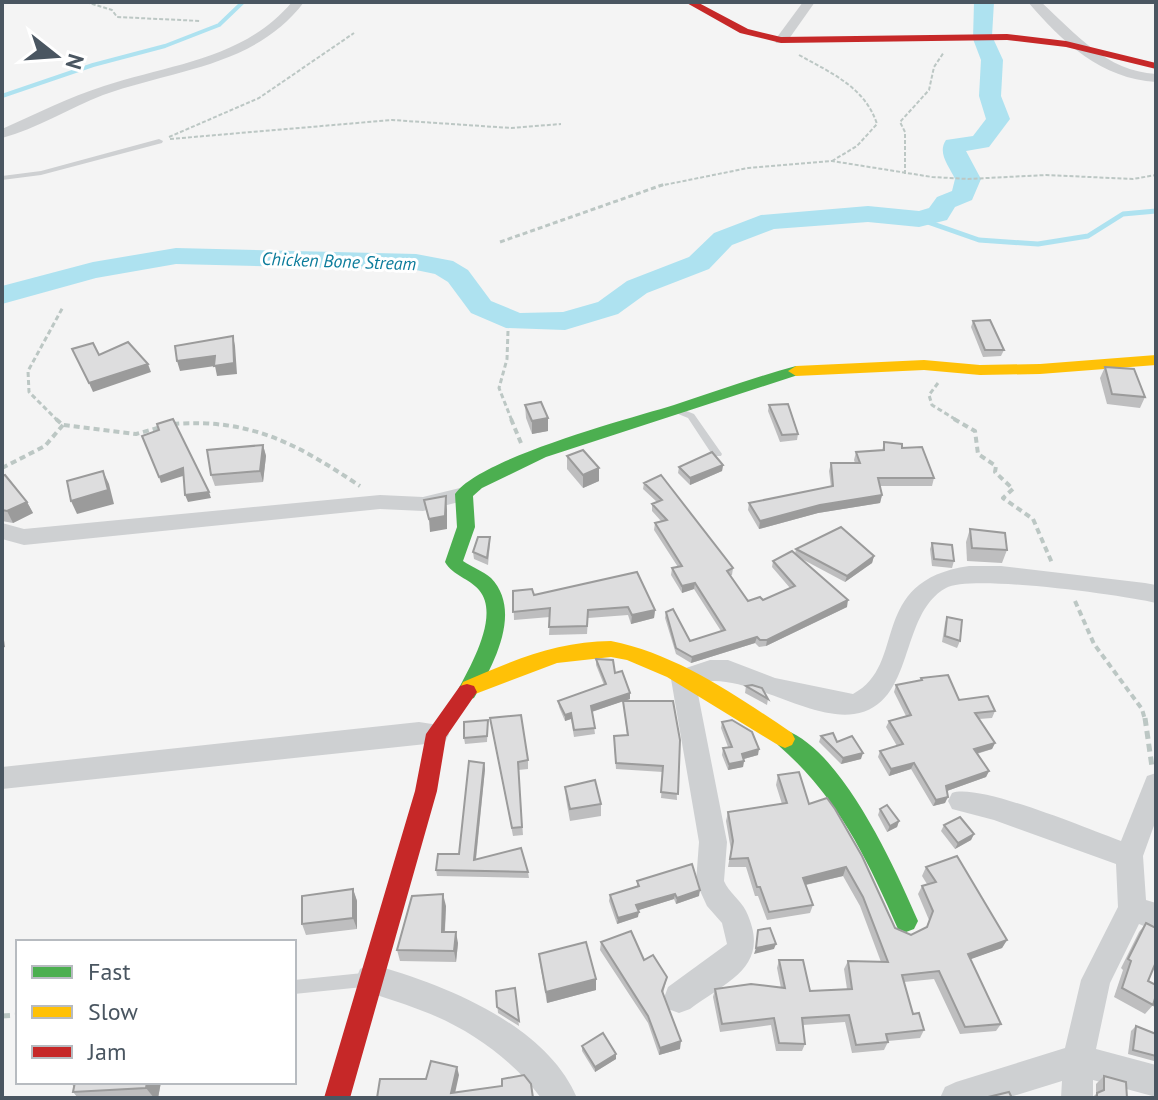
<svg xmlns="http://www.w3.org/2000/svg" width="1158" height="1100" viewBox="0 0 1158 1100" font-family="'PT Sans',sans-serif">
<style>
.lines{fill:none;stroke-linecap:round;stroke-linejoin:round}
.stream-far1{stroke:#aee2f0;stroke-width:4}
.stream{stroke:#aee2f0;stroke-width:5}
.river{fill:#aee2f0;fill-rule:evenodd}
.path-far3{stroke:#bcc7c4;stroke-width:2;stroke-dasharray:4 2;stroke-linecap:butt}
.path-far2{stroke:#bcc7c4;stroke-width:3;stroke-dasharray:5 3;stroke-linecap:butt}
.path-far1{stroke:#bcc7c4;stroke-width:4;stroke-dasharray:6 4;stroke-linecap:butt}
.path{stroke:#bcc7c4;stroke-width:5;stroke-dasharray:8 5;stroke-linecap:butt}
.lane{fill:#ced0d2;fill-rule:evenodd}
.street{fill:#ced0d2;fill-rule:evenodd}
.fast{fill:#4caf50;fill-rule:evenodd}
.slow{fill:#ffc107;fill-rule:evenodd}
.jam{fill:#c62828;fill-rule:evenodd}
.wall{fill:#bebebf}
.shaded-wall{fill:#9b9b9b}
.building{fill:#ddddde;stroke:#9b9b9b;stroke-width:2}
.labels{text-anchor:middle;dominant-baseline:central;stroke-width:6;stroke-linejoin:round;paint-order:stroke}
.far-water-label{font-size:18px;font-style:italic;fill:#0c7c9b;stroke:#fff}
</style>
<rect width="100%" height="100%" fill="#f4f4f4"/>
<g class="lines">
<polyline class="stream-far1" points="2,96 93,65 165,46 219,25 243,2"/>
<polyline class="stream" points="919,219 979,240 1038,244 1088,236 1123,214 1156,211"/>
<path class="river" d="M974,2h20l-2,34 11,24 -2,36 9,23 -21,28 -23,4 15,28 -9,21 -17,7 -8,13 -28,7 -51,-5 -94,7 -42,16 -23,24 -62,24 -29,21 -53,16 -59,-2 -35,-15 -23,-31 -13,-8 -19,-4 -240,-6 -80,14 -94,26v-18l91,-24 83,-14 240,6 37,7 15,9 23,31 29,12 43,-1 35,-10 29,-21 62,-24 25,-24 47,-18 107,-9 51,5 10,-3 8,-11 15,-6 3,-12c-6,-13 -18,-26 -9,-39l27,-4 13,-17 -7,-23 2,-36 -8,-21z"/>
<g class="path-far3">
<polyline points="86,2 112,10 117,17 201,21"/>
<path d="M799,55c32,18 66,32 78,69l-20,22 -25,15"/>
<polyline points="169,137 259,98 354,33"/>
<polyline points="170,139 392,120 511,128 561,124"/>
<polyline points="905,174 905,132 900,122 929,90 934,67 944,52"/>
<polyline points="659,186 748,168 832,161 932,177 968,179 1046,175 1133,179 1156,175"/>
</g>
<g class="path-far2">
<polyline points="500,242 665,184"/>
<polyline points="508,331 507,359 499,388 512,421"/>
<polyline points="938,383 929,395 932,405 958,421"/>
<polyline points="58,421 29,392 28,371 63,307"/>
</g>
<g class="path-far1">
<polyline points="56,419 63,425 136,434 161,427"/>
<polyline points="511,419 521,443"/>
<polyline points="954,419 975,431 978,454 996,466 995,472 1013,489 1003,498 1033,519 1052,563"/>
<path d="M173,424c78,-6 124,20 187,62"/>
<polyline points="2,468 45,446 63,425"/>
<polyline points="1075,601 1094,644 1142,709 1145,720"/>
</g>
<g class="path">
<polyline points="1145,718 1152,767"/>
<polyline points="2,1016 18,1015"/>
</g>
<g class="lane">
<polygon points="159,139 163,141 162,143 41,175 2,180 2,176 41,171"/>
<polygon points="674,406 694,414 722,454 721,456 713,456 688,418 671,411 669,409 671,407"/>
<polygon points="363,973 368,975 370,980 368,985 363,987 294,994 294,980"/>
</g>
<g class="street">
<path d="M292,2h12c-49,65 -129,67 -201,93 -34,13 -66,34 -101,43v-9c34,-15 67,-32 102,-43 67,-22 140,-27 188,-84z"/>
<polygon points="803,2 815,2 786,43 776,43 775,40"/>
<path d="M1028,2h13c35,32 65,69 115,72v8c-54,-3 -94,-40 -128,-80z"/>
<polygon points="464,487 471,489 474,494 471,499 423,511 380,509 24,545 2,539 2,523 24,529 380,495 423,497"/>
<path d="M969,566h32l144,17 11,2v18c-34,-8 -185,-29 -210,-15 -48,26 -30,117 -92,126 -47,7 -115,-46 -158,-30l31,158 -3,39c5,12 16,18 22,30 26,55 -17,69 -56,98l-11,4 -11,-4 -4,-11 4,-11 59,-43 -5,-21 -15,-17 -11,-24 3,-40 -28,-163 3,-7 36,-12h18l47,18 78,16c56,-29 13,-113 116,-128z"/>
<polygon points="419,722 445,726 449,734 445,742 2,789 2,767"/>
<path d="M1156,773v47l-13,36 3,44 10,3v28l-17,-7 -29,59 -14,66 60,16v32l-63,-17v18h-32l1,-17 -55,17h-67l5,-11 11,-5 109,-34 16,-68 37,-73 -2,-43 -122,-44 -42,-11 -4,-8 4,-8c27,-10 136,36 169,48l26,-65z"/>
<path d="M371,964c72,20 175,60 206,134h-36c-30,-40 -74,-71 -121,-88 -19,-8 -40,-13 -60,-21l-4,-10 4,-10z"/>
</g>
<g class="fast">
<path d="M796,366l5,2 3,3 -3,3 -255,83 -64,31 -9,8 2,31 -12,34c9,6 20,10 28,17 32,33 2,88 -17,120l-7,2 -7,-2 -3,-6c12,-24 44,-76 22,-102 -10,-12 -26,-14 -34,-28l12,-35 -2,-33c25,-36 173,-75 219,-89 40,-13 81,-28 122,-39z"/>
<path d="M785,730c57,20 110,138 133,191l-4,8 -8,3 -8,-3c-31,-71 -61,-133 -120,-184l-3,-6 3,-6z"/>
</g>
<g class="slow">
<polygon points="1156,355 1156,365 1040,374 980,375 924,370 796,376 788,371 796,366 924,360 980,365 1040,364"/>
<path d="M611,641c66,13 126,55 181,92l3,6 -3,6 -7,3 -7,-3 -111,-68 -40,-17 -16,-3 -54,6 -87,33 -7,-2 -3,-6 3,-6c48,-21 95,-41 148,-41z"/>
</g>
<g class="jam">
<polygon points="685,2 697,2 748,29 781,37 1007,34 1066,41 1156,63 1156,69 1066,47 1007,40 781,43 740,33"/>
<polygon points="467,684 474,686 477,692 446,737 437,791 350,1098 324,1098 415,791 426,734 460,686"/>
</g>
</g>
<g class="wall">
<polygon points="973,321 1004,350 1001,356 983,357 971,327"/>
<polygon points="1105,367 1145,397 1140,408 1107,404 1100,378"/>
<polygon points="525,405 548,418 548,431 532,434 526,418"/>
<polygon points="769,405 798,434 797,440 780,442 768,411"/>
<polygon points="884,442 902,448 934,478 932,486 880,486 882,495 880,503 818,513 759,529 748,510 749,503 831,487 829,471 831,463 855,463 854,460 856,452 882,451"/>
<polygon points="263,445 266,456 263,482 215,486 211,475"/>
<polygon points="567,456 599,468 599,481 583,488 567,469"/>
<polygon points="723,465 722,471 690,485 678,473 679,467"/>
<polygon points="2,476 27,502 33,513 13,523 2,521"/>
<polygon points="644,483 733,568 732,575 730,576 748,601 763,600 790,588 772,567 773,561 795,554 796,549 874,556 872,563 845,582 800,558 847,607 766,646 759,647 755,643 691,663 676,654 665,618 666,612 690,641 721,631 694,589 682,593 671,575 672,568 678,567 654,530 655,523 661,521 652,511 652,504 657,502 643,489"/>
<polygon points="970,529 1007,550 1002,563 967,561 966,542"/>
<polygon points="490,537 490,544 488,565 474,559 473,552"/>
<polygon points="932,543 954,561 952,568 932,566 930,549"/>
<polygon points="513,591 534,595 655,610 654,618 631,624 628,615 588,618 587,634 549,635 550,617 514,620"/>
<polygon points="947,617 960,641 957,648 942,642 945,623"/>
<polygon points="596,659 615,673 630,693 630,699 625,701 673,701 677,800 661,798 663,772 616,769 614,742 627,735 623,701 592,712 595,734 574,737 571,719 565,721 559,707 558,701 604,685 596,665"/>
<polygon points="921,678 959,700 995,711 992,718 979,719 995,743 992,749 977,754 989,771 986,777 947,791 945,803 933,806 911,769 889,776 878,757 880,751 897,746 886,727 889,721 906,716 894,692 896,685 920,681"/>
<polygon points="746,686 768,699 767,705 745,693"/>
<polygon points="490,718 528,760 528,769 518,770 523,835 513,836"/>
<polygon points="488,720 487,742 465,744 464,738"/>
<polygon points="722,722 758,755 744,759 743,767 728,770 722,755 723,748 728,747 721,728"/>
<polygon points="821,736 837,742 861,759 841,764 819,742"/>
<polygon points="484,763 485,769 476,860 528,872 529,878 437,876 436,870 459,854"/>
<polygon points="778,775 809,804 895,928 911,935 926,928 929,920 918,894 922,886 927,884 922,876 926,867 1007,940 1002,948 970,959 1001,1024 996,1031 960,1034 934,979 904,982 913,1014 924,1030 920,1038 888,1041 888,1042 884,1050 852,1053 845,1022 803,1025 805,1044 802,1051 776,1051 771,1025 720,1032 713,997 715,989 781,988 777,968 779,960 810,991 847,989 844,969 848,961 881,962 860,906 843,876 806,885 813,905 810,913 767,920 758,896 755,896 746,867 728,867 731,850 726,821 728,812 782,804 776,785"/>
<polygon points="565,787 601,804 601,816 570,821 566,799"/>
<polygon points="880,809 899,821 897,827 887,832 878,815"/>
<polygon points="944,825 974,834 971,840 955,849 941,831"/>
<polygon points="637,881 699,896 676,904 674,899 638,910 638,917 617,924 609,901 610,895 637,887"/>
<polygon points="353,889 357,901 357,929 306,935 302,924"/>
<polygon points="446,906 445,932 458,943 456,962 400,961 397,950"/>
<polygon points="1146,923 1148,981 1153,1005 1145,1014 1114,997 1123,970 1121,968 1139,932"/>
<polygon points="601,942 644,960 667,977 663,994 680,1049 659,1055 648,1023 600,950"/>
<polygon points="539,954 596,979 596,990 547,1003 540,964"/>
<polygon points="515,988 519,1026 498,1013 496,991"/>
<polygon points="1136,1026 1156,1034 1156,1059 1154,1061 1128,1054 1131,1031"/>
<polygon points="582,1046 616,1059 595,1072 582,1051"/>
<polygon points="1104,1076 1127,1098 1092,1098 1096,1094 1096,1084"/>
<polygon points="70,1082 168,1082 161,1082 158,1098 78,1098 73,1092 74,1087"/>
</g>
<g class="shaded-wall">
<polygon points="233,336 235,346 237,374 217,376 215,366 180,371 177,361"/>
<polygon points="148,364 151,372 93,392 89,383"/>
<polygon points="548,418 548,431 532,434 532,421"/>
<polygon points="263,445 266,456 263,482 260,471"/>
<polygon points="723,465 722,471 690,485 690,478"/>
<polygon points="183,468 186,475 161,483 159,477"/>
<polygon points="599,468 599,481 583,488 583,475"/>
<polygon points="103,471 109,484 114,504 77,514 71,501"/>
<polygon points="209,492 211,498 188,502 185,495"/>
<polygon points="882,495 880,503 818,513 759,529 760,521 820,505"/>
<polygon points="446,496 447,510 447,529 430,532 429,519"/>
<polygon points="27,502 33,513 13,523 7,511"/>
<polygon points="874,556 872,563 845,582 847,576"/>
<polygon points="695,583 694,589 682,593 682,586"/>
<polygon points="848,600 847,607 766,646 767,640"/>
<polygon points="655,610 654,618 631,624 632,615"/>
<polygon points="2,626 5,647 2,648"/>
<polygon points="757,637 755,643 691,663 692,657"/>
<polygon points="630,693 630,699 591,712 591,706"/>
<polygon points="571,713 571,719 565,721 565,715"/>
<polygon points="995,743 992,749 971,755 974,749"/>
<polygon points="759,749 758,755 740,760 742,754"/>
<polygon points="863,753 861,759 841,764 843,758"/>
<polygon points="744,761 743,767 728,770 729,764"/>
<polygon points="484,763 485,769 475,866 474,860"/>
<polygon points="914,763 911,769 889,776 891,769"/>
<polygon points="989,771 986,777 944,792 946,786"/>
<polygon points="948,797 945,803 933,806 936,800"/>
<polygon points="899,821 897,827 887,832 890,826"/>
<polygon points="974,834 971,840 955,849 958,843"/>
<polygon points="846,867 843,876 800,886 803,878"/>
<polygon points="353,889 357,901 357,929 353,918"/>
<polygon points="700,890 699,896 676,904 677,898"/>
<polygon points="443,894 446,906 444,943 442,932"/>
<polygon points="675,894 674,899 636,911 636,905"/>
<polygon points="639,912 638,917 617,924 618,918"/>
<polygon points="456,932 458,943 456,962 454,951"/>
<polygon points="1007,940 1002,948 963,962 968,954"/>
<polygon points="776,944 774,949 754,954 756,948"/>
<polygon points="596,979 596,990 547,1003 546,992"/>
<polygon points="681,1041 680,1049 659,1055 660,1048"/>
<polygon points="616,1054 616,1059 595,1072 595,1067"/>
<polygon points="457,1067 459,1075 454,1098 451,1093"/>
<polygon points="147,1082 161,1082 158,1098 154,1098 146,1088"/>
</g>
<g class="building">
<polygon points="990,320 1004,350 985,350 973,321"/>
<polygon points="233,336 234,363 214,366 215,356 177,361 175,346"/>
<polygon points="128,342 148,364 89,383 72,349 93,343 99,355"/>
<polygon points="1105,367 1134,369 1145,397 1112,394"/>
<polygon points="541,402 548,418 532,421 525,405"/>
<polygon points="788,404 798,434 782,435 769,405"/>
<polygon points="173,419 209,492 185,495 183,468 159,477 142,436 159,430 157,424"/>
<polygon points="884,442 902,444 902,448 922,447 934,478 878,478 882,495 820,505 760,521 749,503 833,486 831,463 860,463 856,452 884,450"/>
<polygon points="263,445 260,471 211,475 207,450"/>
<polygon points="583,450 599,468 583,475 567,456"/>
<polygon points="712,452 723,465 690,478 679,467"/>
<polygon points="103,471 108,490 71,501 67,481"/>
<polygon points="5,475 27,502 7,511 2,510 2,476"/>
<polygon points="661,475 733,568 727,571 748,601 760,597 763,600 795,586 773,561 792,551 848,600 767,640 760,640 757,637 692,657 676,648 666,612 673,609 690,641 725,630 695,583 682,586 672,568 682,566 655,523 667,520 652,504 662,500 644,483"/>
<polygon points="446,496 445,516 429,519 424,500"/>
<polygon points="841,527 874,556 847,576 796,549"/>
<polygon points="970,529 1005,533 1007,550 972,548"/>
<polygon points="478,537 490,537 487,558 473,552"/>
<polygon points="932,543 952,545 954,561 934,559"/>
<polygon points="637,572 655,610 632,615 628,607 588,610 587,626 549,627 550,608 513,612 513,591 532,589 534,595"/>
<polygon points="947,617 962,620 960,641 945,636"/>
<polygon points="596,659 613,660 615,673 622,671 630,693 591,706 595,728 574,730 571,713 565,715 558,701 606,684"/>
<polygon points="948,675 959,700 988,696 995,711 975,713 995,743 974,749 989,771 946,786 948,797 936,800 914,763 891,769 880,751 903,744 889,721 911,715 896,685 922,680 921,678"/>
<polygon points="752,685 762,688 768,699 746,686"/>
<polygon points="623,701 673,701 680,740 678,794 661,792 663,766 616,763 614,736 628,735"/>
<polygon points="521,715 528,760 518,762 522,827 512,828 490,718"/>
<polygon points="488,720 487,736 464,738 464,722"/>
<polygon points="732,720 752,732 759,749 742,754 744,761 729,764 723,748 732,747 722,722"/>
<polygon points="833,733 837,742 852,736 863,753 843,758 821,736"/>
<polygon points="469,761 484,763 474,860 521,848 528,872 436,870 438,854 459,854"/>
<polygon points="799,772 809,804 827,798 835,809 862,856 895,928 911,935 927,927 933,911 922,886 936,882 926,867 957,856 1007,940 968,954 1001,1024 965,1027 939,971 902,975 913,1014 919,1013 924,1030 886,1034 888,1042 856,1045 849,1015 802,1018 805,1044 779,1043 774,1018 722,1024 715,989 751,984 785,988 779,960 803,960 810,991 852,989 848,961 888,962 863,897 846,867 803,878 813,905 769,912 760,887 757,887 748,858 730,859 733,841 728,812 787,803 778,775"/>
<polygon points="595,780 601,804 570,809 565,787"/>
<polygon points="887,805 899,821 890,826 880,809"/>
<polygon points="960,817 974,834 958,843 944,825"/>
<polygon points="692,864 700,890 677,898 675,894 636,905 639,912 618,918 610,895 639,886 637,881"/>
<polygon points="353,889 353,918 302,924 302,896"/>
<polygon points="443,894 442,932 456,932 454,951 397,950 412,896"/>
<polygon points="1146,923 1156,928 1156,962 1148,981 1156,985 1156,995 1153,1005 1122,988 1131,961 1128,959"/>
<polygon points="770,928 776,944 756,948 758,930"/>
<polygon points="631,931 644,960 653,955 667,977 662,991 681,1041 660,1048 648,1016 601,942"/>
<polygon points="586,942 596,979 546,992 539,954"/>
<polygon points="515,988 519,1021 497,1007 496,991"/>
<polygon points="1136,1026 1156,1034 1156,1056 1133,1050"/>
<polygon points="603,1033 616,1054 595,1067 582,1046"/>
<polygon points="431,1061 457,1067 451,1093 502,1086 502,1079 524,1075 531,1084 533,1098 377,1098 380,1079 426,1079"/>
<polygon points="1104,1076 1126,1082 1127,1098 1097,1098 1097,1093 1104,1090"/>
<polygon points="75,1082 147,1082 146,1088 73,1092"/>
<polygon points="1009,1092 1012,1098 984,1098"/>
</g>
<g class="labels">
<g class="far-water-label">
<text transform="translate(339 261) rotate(2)">Chicken Bone Stream</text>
</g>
</g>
<rect width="1158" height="1100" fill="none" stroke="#4a5661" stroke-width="8"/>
<rect x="16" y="940" width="280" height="144" fill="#ffffff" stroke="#b7bbc0" stroke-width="2"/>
<rect x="32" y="966" width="40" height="12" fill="#4caf50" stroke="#b7bbc0" stroke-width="2"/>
<text x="88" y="980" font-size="24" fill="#4a5661">Fast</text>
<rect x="32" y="1006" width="40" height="12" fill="#ffc107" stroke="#b7bbc0" stroke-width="2"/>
<text x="88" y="1020" font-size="24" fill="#4a5661">Slow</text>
<rect x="32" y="1046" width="40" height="12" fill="#c62828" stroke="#b7bbc0" stroke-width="2"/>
<text x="88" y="1060" font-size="24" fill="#4a5661">Jam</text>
<g transform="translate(56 56) rotate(107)" stroke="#ffffff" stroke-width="6" paint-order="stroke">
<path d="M0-6L14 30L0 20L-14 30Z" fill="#4a5661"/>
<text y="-12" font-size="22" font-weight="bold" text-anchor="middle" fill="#4a5661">N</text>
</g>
</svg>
